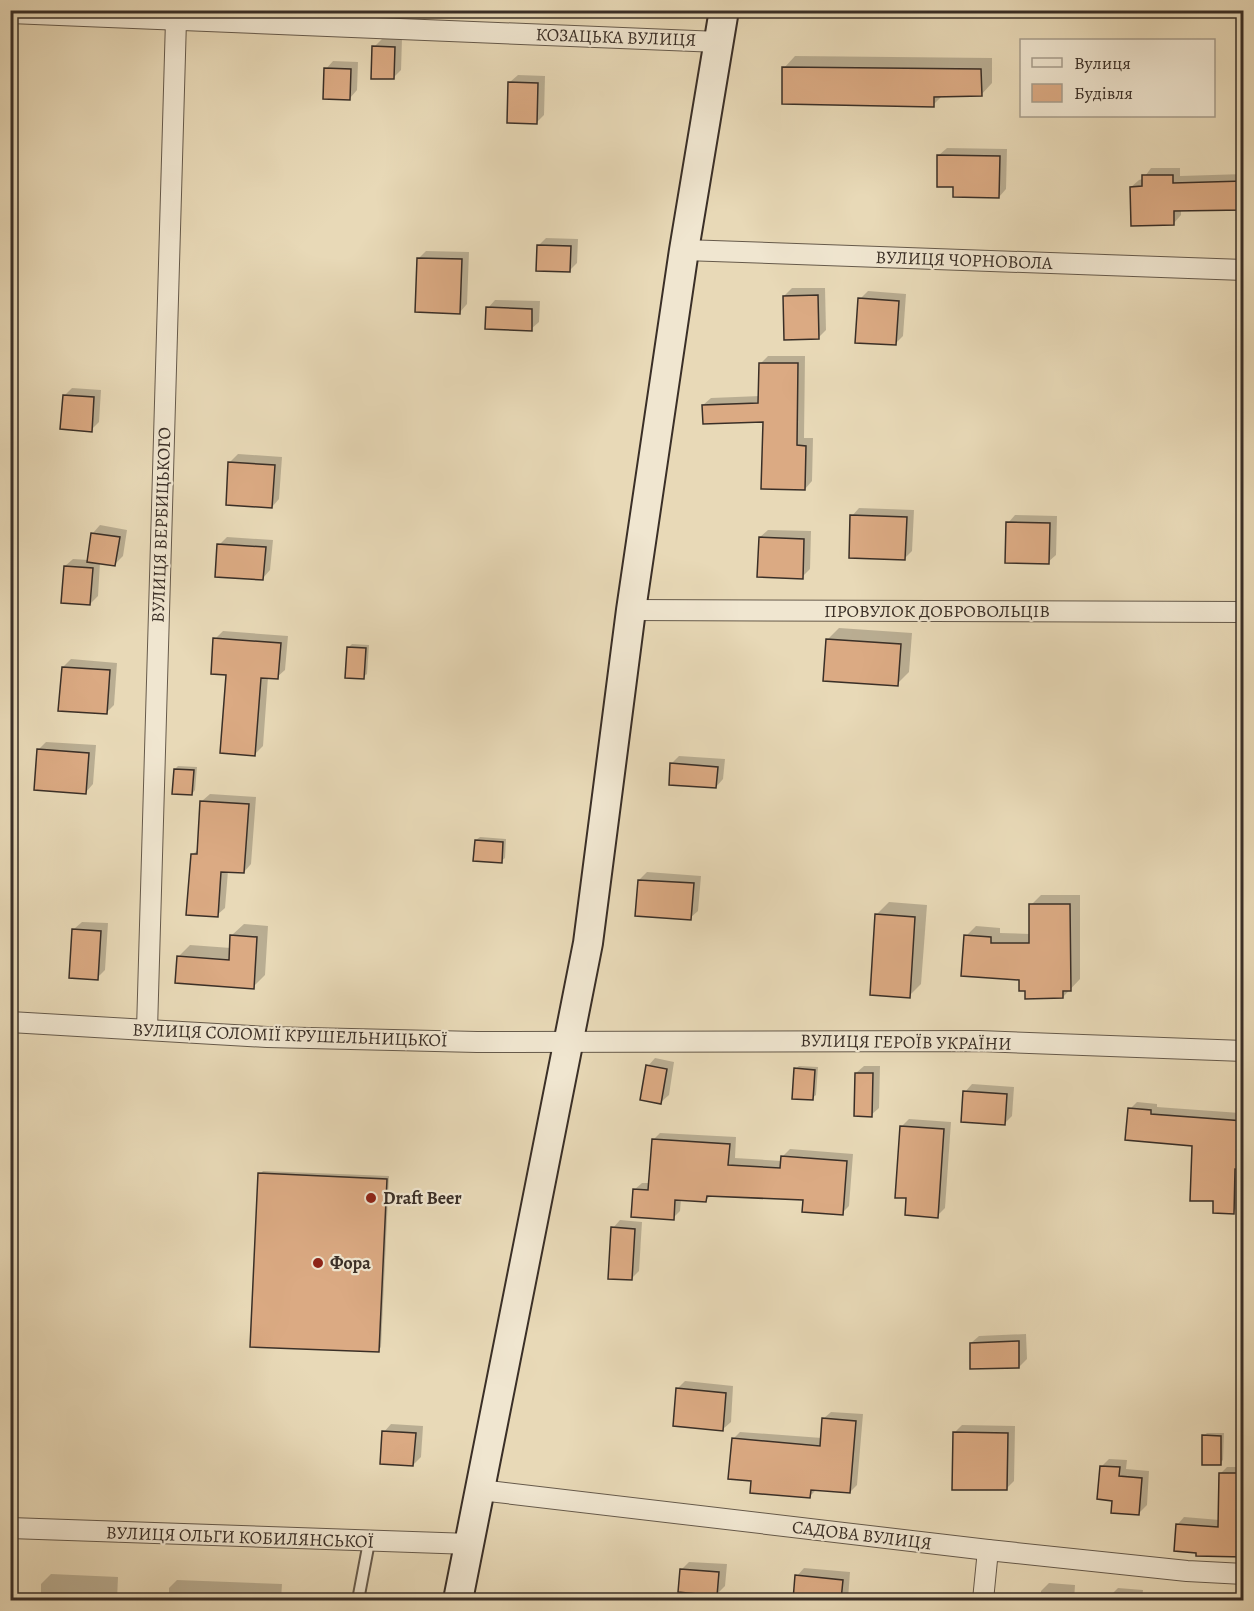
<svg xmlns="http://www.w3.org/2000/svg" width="1254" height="1611" viewBox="0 0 1254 1611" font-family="Alegreya,serif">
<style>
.shadow{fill:#0003}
.building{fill:#dbaa83;stroke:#3a2f27;stroke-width:1.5}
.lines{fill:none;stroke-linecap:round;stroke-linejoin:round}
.lane-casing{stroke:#665a4b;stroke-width:14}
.street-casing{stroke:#665a4b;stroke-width:22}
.secondary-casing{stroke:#3a2f27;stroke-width:32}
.lane{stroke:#f0e6d0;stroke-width:10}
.street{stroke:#f0e6d0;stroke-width:20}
.secondary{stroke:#f0e6d0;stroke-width:28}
.poi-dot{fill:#8f2418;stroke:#f0e6d0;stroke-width:2}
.labels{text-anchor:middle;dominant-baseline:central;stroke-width:4.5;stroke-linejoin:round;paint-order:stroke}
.street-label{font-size:18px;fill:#3a2f27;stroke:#f0e6d0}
.poi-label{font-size:18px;font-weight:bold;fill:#3a2f27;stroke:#f0e6d0;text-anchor:start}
</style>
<rect width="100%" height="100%" fill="#e8d9b7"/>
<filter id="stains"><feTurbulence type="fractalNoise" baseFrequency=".00333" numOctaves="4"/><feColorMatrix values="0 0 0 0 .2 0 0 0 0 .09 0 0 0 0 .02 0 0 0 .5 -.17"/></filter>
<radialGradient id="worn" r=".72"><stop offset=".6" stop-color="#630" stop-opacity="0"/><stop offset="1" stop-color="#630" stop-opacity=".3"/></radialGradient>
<g class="shadow">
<polygon points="1086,10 1129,10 1123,17 1086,14"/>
<polygon points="382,39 402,39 401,70 393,78 374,47"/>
<polygon points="795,56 992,58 992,83 981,95 943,95 933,105 784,68"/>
<polygon points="333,61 358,62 357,90 350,98 326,69"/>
<polygon points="518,75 545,76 544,115 536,123 510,82"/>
<polygon points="947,148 1007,149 1006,189 999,197 955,185 939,155"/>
<polygon points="1151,168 1180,168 1180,176 1244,174 1244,208 1181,210 1181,215 1174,223 1131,187 1139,180 1143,179"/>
<polygon points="546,238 578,239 577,263 569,271 538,246"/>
<polygon points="426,251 469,252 467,304 460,312 418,259"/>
<polygon points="792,288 825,288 826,330 818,338 784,296"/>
<polygon points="868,291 906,294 903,336 895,344 860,299"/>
<polygon points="495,300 540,301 539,322 531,329 488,308"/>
<polygon points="768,356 805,356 804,438 813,438 812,481 805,489 765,421 703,405 711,398 760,396 761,363"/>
<polygon points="72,388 101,390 99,422 91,430 64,396"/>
<polygon points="238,454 282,457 279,499 272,507 230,462"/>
<polygon points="859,508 914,510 912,551 905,558 852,516"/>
<polygon points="1015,515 1057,516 1056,555 1048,562 1008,523"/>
<polygon points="100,525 127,530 123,556 115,564 100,562 98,596 90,604 65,566 73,559 89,560 93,533"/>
<polygon points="768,530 811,531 810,569 802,577 760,537"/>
<polygon points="227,537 273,540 270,570 263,578 219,545"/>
<polygon points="839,628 912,633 909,672 897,684 827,640"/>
<polygon points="223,631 288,636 285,670 277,677 268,677 263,746 255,754 215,639"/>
<polygon points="352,644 369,645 367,674 363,677 349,647"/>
<polygon points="71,659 117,663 114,705 106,713 63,667"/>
<polygon points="46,742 96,745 93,784 86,792 38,750"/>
<polygon points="679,756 725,759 723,779 716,787 671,764"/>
<polygon points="178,766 197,767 195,790 192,794 175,769"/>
<polygon points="210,794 256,797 251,864 244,872 228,871 225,908 217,915 193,854 199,849 202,801"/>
<polygon points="480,837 506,839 505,858 501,861 476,840"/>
<polygon points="647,872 701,876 698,911 690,918 639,880"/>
<polygon points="1041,895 1080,895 1080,979 1063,997 1027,989 1021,979 966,936 976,926 1000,928 1000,933 1030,934 1031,905"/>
<polygon points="889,902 927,905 921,984 909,996 877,914"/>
<polygon points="82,922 108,923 105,970 97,978 74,929"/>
<polygon points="244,924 268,926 265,975 253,987 178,957 190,945 231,948 232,935"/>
<polygon points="655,1058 674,1062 669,1095 661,1102 648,1066"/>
<polygon points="799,1066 818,1067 816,1095 812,1098 795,1069"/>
<polygon points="864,1066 880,1066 879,1108 871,1115 856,1073"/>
<polygon points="972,1084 1014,1087 1012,1116 1004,1124 965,1092"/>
<polygon points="1244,1100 1240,1205 1233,1212 1215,1200 1194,1145 1130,1109 1137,1102 1157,1104 1157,1107 1240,1113 1240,1103"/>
<polygon points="909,1119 951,1122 945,1208 937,1216 908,1197 901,1127"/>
<polygon points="660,1133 736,1137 735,1158 782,1161 782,1157 790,1149 853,1154 849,1206 842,1213 805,1199 711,1195 706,1200 681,1199 680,1211 673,1218 634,1190 642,1183 650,1183 653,1140"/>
<polygon points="263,1171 389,1176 381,1347 378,1351 260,1174"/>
<polygon points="620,1220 642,1222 639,1271 631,1279 613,1228"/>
<polygon points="1026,1334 1027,1359 1019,1367 971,1343 979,1336"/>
<polygon points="685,1381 733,1386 731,1422 723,1429 678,1388"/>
<polygon points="831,1412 863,1414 857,1485 850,1492 817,1489 809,1497 752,1479 733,1439 740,1432 822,1438 823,1419"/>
<polygon points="391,1424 423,1426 421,1457 413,1465 384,1432"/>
<polygon points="962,1425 1015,1426 1014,1481 1006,1489 954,1433"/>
<polygon points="1207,1433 1224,1433 1223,1460 1220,1463 1203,1436"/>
<polygon points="1109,1459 1127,1460 1126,1469 1149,1471 1147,1505 1139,1513 1113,1499 1101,1467"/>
<polygon points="1227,1467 1244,1467 1244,1556 1178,1524 1184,1517 1220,1520 1220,1474"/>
<polygon points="689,1562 727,1564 725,1586 717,1594 682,1569"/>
<polygon points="804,1568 850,1572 848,1599 795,1600 797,1576"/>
<polygon points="51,1574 118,1577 117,1600 41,1600 41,1584"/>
<polygon points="177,1580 282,1584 281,1600 169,1600 169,1588"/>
<polygon points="1049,1583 1075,1585 1074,1600 1041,1600 1041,1591"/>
<polygon points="1118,1588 1143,1590 1142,1600 1110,1600 1110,1596"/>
</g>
<g class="building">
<polygon points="372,46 395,47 394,79 371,79"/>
<polygon points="782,67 981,69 982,96 934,97 934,107 782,104"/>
<polygon points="324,68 351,69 350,100 323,99"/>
<polygon points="508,82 538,83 537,124 507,123"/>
<polygon points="937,155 1000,156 999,198 953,197 953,187 937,187"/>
<polygon points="1142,175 1173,175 1173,183 1244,181 1244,210 1174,211 1174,225 1131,226 1130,187 1142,186"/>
<polygon points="537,245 571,246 570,272 536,271"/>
<polygon points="417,258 462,259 460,314 415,312"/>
<polygon points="818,295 819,339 784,340 783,296"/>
<polygon points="858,298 899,301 896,345 855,343"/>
<polygon points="486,307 532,309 532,331 485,329"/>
<polygon points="759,363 798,363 797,445 806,446 805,490 761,489 763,422 703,424 702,405 758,403"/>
<polygon points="63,395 94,397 92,432 60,429"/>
<polygon points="228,462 275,465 272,508 226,505"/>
<polygon points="850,515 907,517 905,560 849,558"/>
<polygon points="1006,522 1050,523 1049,564 1005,563"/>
<polygon points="91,533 120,537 115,566 87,562"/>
<polygon points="759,537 804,539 803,579 757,577"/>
<polygon points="217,544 266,547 263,580 215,577"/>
<polygon points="64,566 93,568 90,605 61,603"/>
<polygon points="213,638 281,643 278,679 261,678 255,756 220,753 226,675 211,674"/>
<polygon points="826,639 901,644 898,686 823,681"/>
<polygon points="347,647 366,648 364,679 345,678"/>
<polygon points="62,667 110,670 107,714 58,711"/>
<polygon points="37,749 89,753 86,794 34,790"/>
<polygon points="670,763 718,767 716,788 669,785"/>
<polygon points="174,769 194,770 192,795 172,794"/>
<polygon points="200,801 249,804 244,873 221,872 218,917 186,915 191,854 197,854"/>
<polygon points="475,840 503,842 502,863 473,861"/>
<polygon points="638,880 694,883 691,920 635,916"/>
<polygon points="1029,904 1070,904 1071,991 1063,991 1063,998 1025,999 1025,991 1019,991 1019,980 961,976 964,935 991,937 991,943 1029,943"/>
<polygon points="875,914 915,917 910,998 870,995"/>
<polygon points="72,929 101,931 98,980 69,978"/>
<polygon points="230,935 257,937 254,989 175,983 177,956 229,960"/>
<polygon points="646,1065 667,1069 661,1104 640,1100"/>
<polygon points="794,1068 815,1070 813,1100 792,1099"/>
<polygon points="855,1073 873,1073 872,1117 854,1116"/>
<polygon points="963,1091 1007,1094 1005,1125 961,1122"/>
<polygon points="1128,1108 1151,1110 1151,1114 1244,1121 1244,1170 1235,1169 1234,1214 1213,1213 1213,1201 1190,1201 1192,1146 1125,1140"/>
<polygon points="900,1126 944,1129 938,1218 905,1215 906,1198 895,1198"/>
<polygon points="652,1139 730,1144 728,1165 780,1168 781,1156 847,1161 843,1215 802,1212 803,1200 707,1196 706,1202 675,1200 674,1220 631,1217 633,1189 648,1190"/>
<polygon points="258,1173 387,1179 379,1352 250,1347"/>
<polygon points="611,1227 635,1229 632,1280 608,1279"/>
<polygon points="1019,1341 1019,1368 970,1369 970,1343"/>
<polygon points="676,1388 726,1393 723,1431 673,1426"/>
<polygon points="822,1418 856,1421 850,1493 811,1490 810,1498 750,1493 751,1481 728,1479 732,1438 820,1446"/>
<polygon points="382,1431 416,1433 413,1466 380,1464"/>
<polygon points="953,1432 1008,1433 1007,1490 952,1490"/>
<polygon points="1202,1435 1221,1436 1221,1465 1202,1465"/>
<polygon points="1100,1466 1120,1467 1119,1476 1142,1478 1139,1515 1111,1513 1112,1501 1097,1499"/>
<polygon points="1219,1473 1244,1473 1244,1557 1196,1556 1196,1553 1174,1551 1176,1524 1218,1527"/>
<polygon points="680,1569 719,1572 717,1596 678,1592"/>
<polygon points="795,1575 843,1580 841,1600 793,1600"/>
</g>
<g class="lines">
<g class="lane-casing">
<polyline id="lane" points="358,1600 369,1542"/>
</g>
<g class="street-casing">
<g id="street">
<polyline points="10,13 719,42"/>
<polyline points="684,250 1244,270"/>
<polyline points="631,610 1244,612"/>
<polyline points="10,1022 267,1037 477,1042 979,1041 1244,1051"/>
<polyline points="147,1030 176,20"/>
<polyline points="480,1490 988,1550 1187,1571 1244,1574"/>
<polyline points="10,1528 470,1544"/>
<polyline points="983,1600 988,1550"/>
</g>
</g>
<g class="secondary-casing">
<polyline id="secondary" points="458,1600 588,943 631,610 684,250 724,10"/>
</g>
<use href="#lane" class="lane"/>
<use href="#street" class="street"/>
<use href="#secondary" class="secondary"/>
</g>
<g class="poi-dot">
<circle cx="371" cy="1198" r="6"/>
<circle cx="318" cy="1263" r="6"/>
</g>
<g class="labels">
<g class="street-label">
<text transform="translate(616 37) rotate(2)">КОЗАЦЬКА ВУЛИЦЯ</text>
<text transform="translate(964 260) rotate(2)">ВУЛИЦЯ ЧОРНОВОЛА</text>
<text transform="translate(161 525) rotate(-88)">ВУЛИЦЯ ВЕРБИЦЬКОГО</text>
<text x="937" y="611">ПРОВУЛОК ДОБРОВОЛЬЦІВ</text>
<text transform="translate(290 1035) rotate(2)">ВУЛИЦЯ СОЛОМІЇ КРУШЕЛЬНИЦЬКОЇ</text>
<text transform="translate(906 1042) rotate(1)">ВУЛИЦЯ ГЕРОЇВ УКРАЇНИ</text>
<text transform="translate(862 1535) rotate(7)">САДОВА ВУЛИЦЯ</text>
<text transform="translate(240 1537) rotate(2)">ВУЛИЦЯ ОЛЬГИ КОБИЛЯНСЬКОЇ</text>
</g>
<g class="poi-label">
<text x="383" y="1198">Draft Beer</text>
<text x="330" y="1263">Фора</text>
</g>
</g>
<rect width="1254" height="1611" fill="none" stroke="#e8d9b7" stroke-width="36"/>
<rect x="12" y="12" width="1230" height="1587" fill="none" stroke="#3a2f27" stroke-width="3"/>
<rect x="18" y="18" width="1218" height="1575" fill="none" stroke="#3a2f27" stroke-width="1.5"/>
<rect x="1020" y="39" width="195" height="78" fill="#f0e6d0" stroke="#a79d8c" stroke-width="1.5"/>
<rect x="1032" y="58" width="30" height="9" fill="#f0e6d0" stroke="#a79d8c" stroke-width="1.5"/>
<text x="1074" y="69" font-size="18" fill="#3a2f27">Вулиця</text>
<rect x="1032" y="84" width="30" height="18" fill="#dbaa83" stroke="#a79d8c" stroke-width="1.5"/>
<text x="1074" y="99" font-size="18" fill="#3a2f27">Будівля</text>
<rect width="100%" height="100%" filter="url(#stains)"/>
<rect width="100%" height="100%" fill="url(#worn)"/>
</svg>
